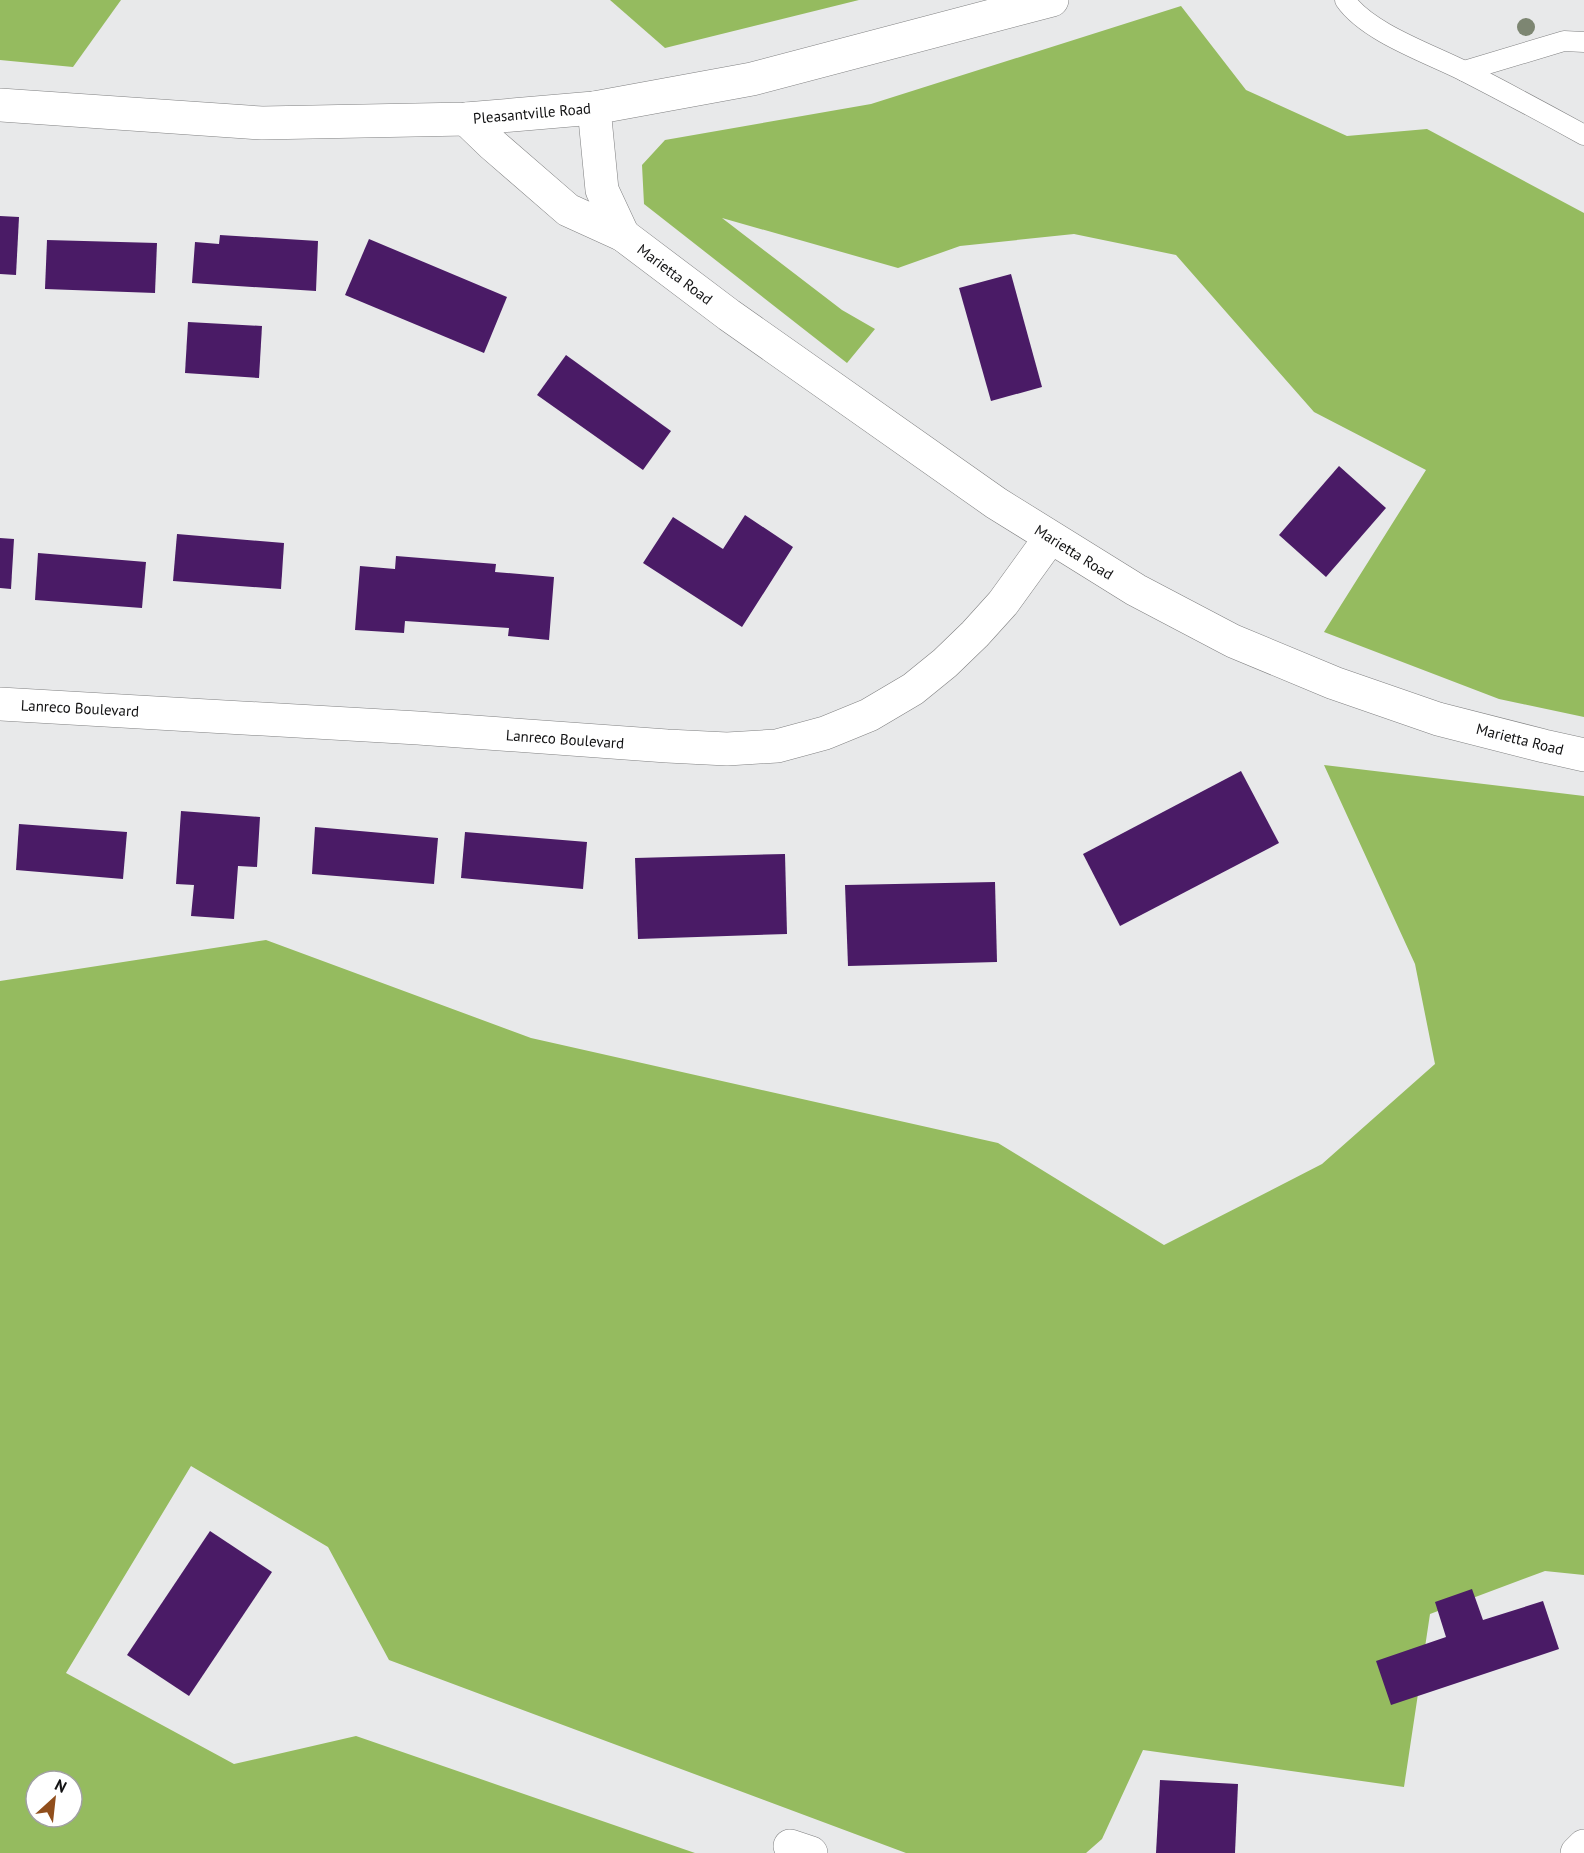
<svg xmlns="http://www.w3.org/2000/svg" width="1584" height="1853" viewBox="0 0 1584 1853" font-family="'PT Sans',sans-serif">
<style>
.forest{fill:#95bb5f;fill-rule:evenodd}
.building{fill:#4a1b66}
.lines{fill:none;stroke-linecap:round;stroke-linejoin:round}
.service-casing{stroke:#808182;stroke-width:21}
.minor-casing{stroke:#808182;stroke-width:34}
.tertiary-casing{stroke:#808182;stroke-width:34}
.secondary-casing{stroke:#808182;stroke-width:34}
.service{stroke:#fff;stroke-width:20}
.minor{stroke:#fff;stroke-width:33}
.tertiary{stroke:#fff;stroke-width:33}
.secondary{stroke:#fff;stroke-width:33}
.tree{fill:#7d8672}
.labels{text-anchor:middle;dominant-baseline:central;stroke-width:6;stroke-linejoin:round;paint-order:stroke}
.street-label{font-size:15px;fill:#121213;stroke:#fff}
</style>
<rect width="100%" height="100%" fill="#e8e9ea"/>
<g class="forest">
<polygon points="0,0 121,0 73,67 0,60"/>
<polygon points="610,0 859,0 665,48"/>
<polygon points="1181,6 1246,90 1347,136 1427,129 1584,213 1584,717 1499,699 1324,632 1426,470 1314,412 1176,255 1074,234 960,246 898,268 722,218 842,310 875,329 847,363 644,204 642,165 665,140 871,104"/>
<path d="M1324,765l260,31v779l-39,-4 -115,43 -26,173 -261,-37 -41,89 -16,14h-180l-517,-193 -61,-113 -137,-81 -125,207 168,91 122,-28 339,117h-695v-872l266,-41 265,98 467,105 166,102 158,-81 113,-100 -20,-100zM36,1781h36v36h-36z"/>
</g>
<g class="building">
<polygon points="0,216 19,217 16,275 0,274"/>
<polygon points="220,235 318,241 316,291 192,283 195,242 219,244"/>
<polygon points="369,239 507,297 484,353 345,295"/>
<polygon points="47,240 157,243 155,293 45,289"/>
<polygon points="1011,274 1042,387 991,401 959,288"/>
<polygon points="188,322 262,326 259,378 185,373"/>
<polygon points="566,355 671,431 643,470 537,395"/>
<polygon points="1339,466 1386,508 1326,577 1279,535"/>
<polygon points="745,515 793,547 742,627 643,563 673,517 723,549"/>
<polygon points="177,534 284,543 281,589 173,581"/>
<polygon points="0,538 14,539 11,589 0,588"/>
<polygon points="38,553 146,562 142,608 35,600"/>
<polygon points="396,556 496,564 495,572 554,577 549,640 508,636 509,628 405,621 404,633 355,630 360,566 395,569"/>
<polygon points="1241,771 1279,843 1120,926 1083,854"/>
<polygon points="181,811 260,817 257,867 238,866 234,919 191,916 194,885 176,884"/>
<polygon points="19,824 127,832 123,879 16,870"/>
<polygon points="315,827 438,838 434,884 312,874"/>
<polygon points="465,832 587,842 583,889 461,878"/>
<polygon points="785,854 787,934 638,939 635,858"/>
<polygon points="995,882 997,962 848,966 845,885"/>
<polygon points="210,1531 272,1572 189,1696 127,1655"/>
<polygon points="1472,1589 1483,1620 1543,1601 1559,1649 1391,1705 1376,1661 1446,1637 1435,1602"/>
<polygon points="1160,1780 1238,1784 1235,1853 1156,1853"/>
</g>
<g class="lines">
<g class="service-casing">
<g id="service">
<path d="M1345,0c22,32 83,53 117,70 41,21 82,43 122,65"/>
<polyline points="1464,71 1564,41 1584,42"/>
</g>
</g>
<g class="minor-casing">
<g id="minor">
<polyline points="0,704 418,728 667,746 727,749 777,746 825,733 869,715 913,689 945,663 975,634 1003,603 1050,538"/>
<polyline points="790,1846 811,1853"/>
<polyline points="1577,1853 1584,1846"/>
</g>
</g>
<g class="tertiary-casing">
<g id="tertiary">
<polyline points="594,108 602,190 623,235"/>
<polyline points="466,119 493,145 568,210 623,235 729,315 996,503 1136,590 1233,641 1334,683 1438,719 1544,746 1584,755"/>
</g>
</g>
<g class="secondary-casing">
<polyline id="secondary" points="0,105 262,123 466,119 594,108 752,79 1052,0"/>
</g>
<use href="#service" class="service"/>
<use href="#minor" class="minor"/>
<use href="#tertiary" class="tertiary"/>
<use href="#secondary" class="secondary"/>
</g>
<circle class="tree" cx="1526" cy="27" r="9"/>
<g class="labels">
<g class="street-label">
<text transform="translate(532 113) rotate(-5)">Pleasantville Road</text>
<text transform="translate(675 274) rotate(37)">Marietta Road</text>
<text transform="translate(1074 552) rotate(32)">Marietta Road</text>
<text transform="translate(80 708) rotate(3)">Lanreco Boulevard</text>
<text transform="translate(565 739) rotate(4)">Lanreco Boulevard</text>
<text transform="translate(1520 739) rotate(14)">Marietta Road</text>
</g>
</g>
<g transform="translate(54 1799) rotate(27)"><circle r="28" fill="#ffffff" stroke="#a0a0a1" stroke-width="1.5"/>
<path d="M0-4.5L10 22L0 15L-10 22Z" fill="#904e1c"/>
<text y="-9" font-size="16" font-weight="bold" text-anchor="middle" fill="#121213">N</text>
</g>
</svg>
